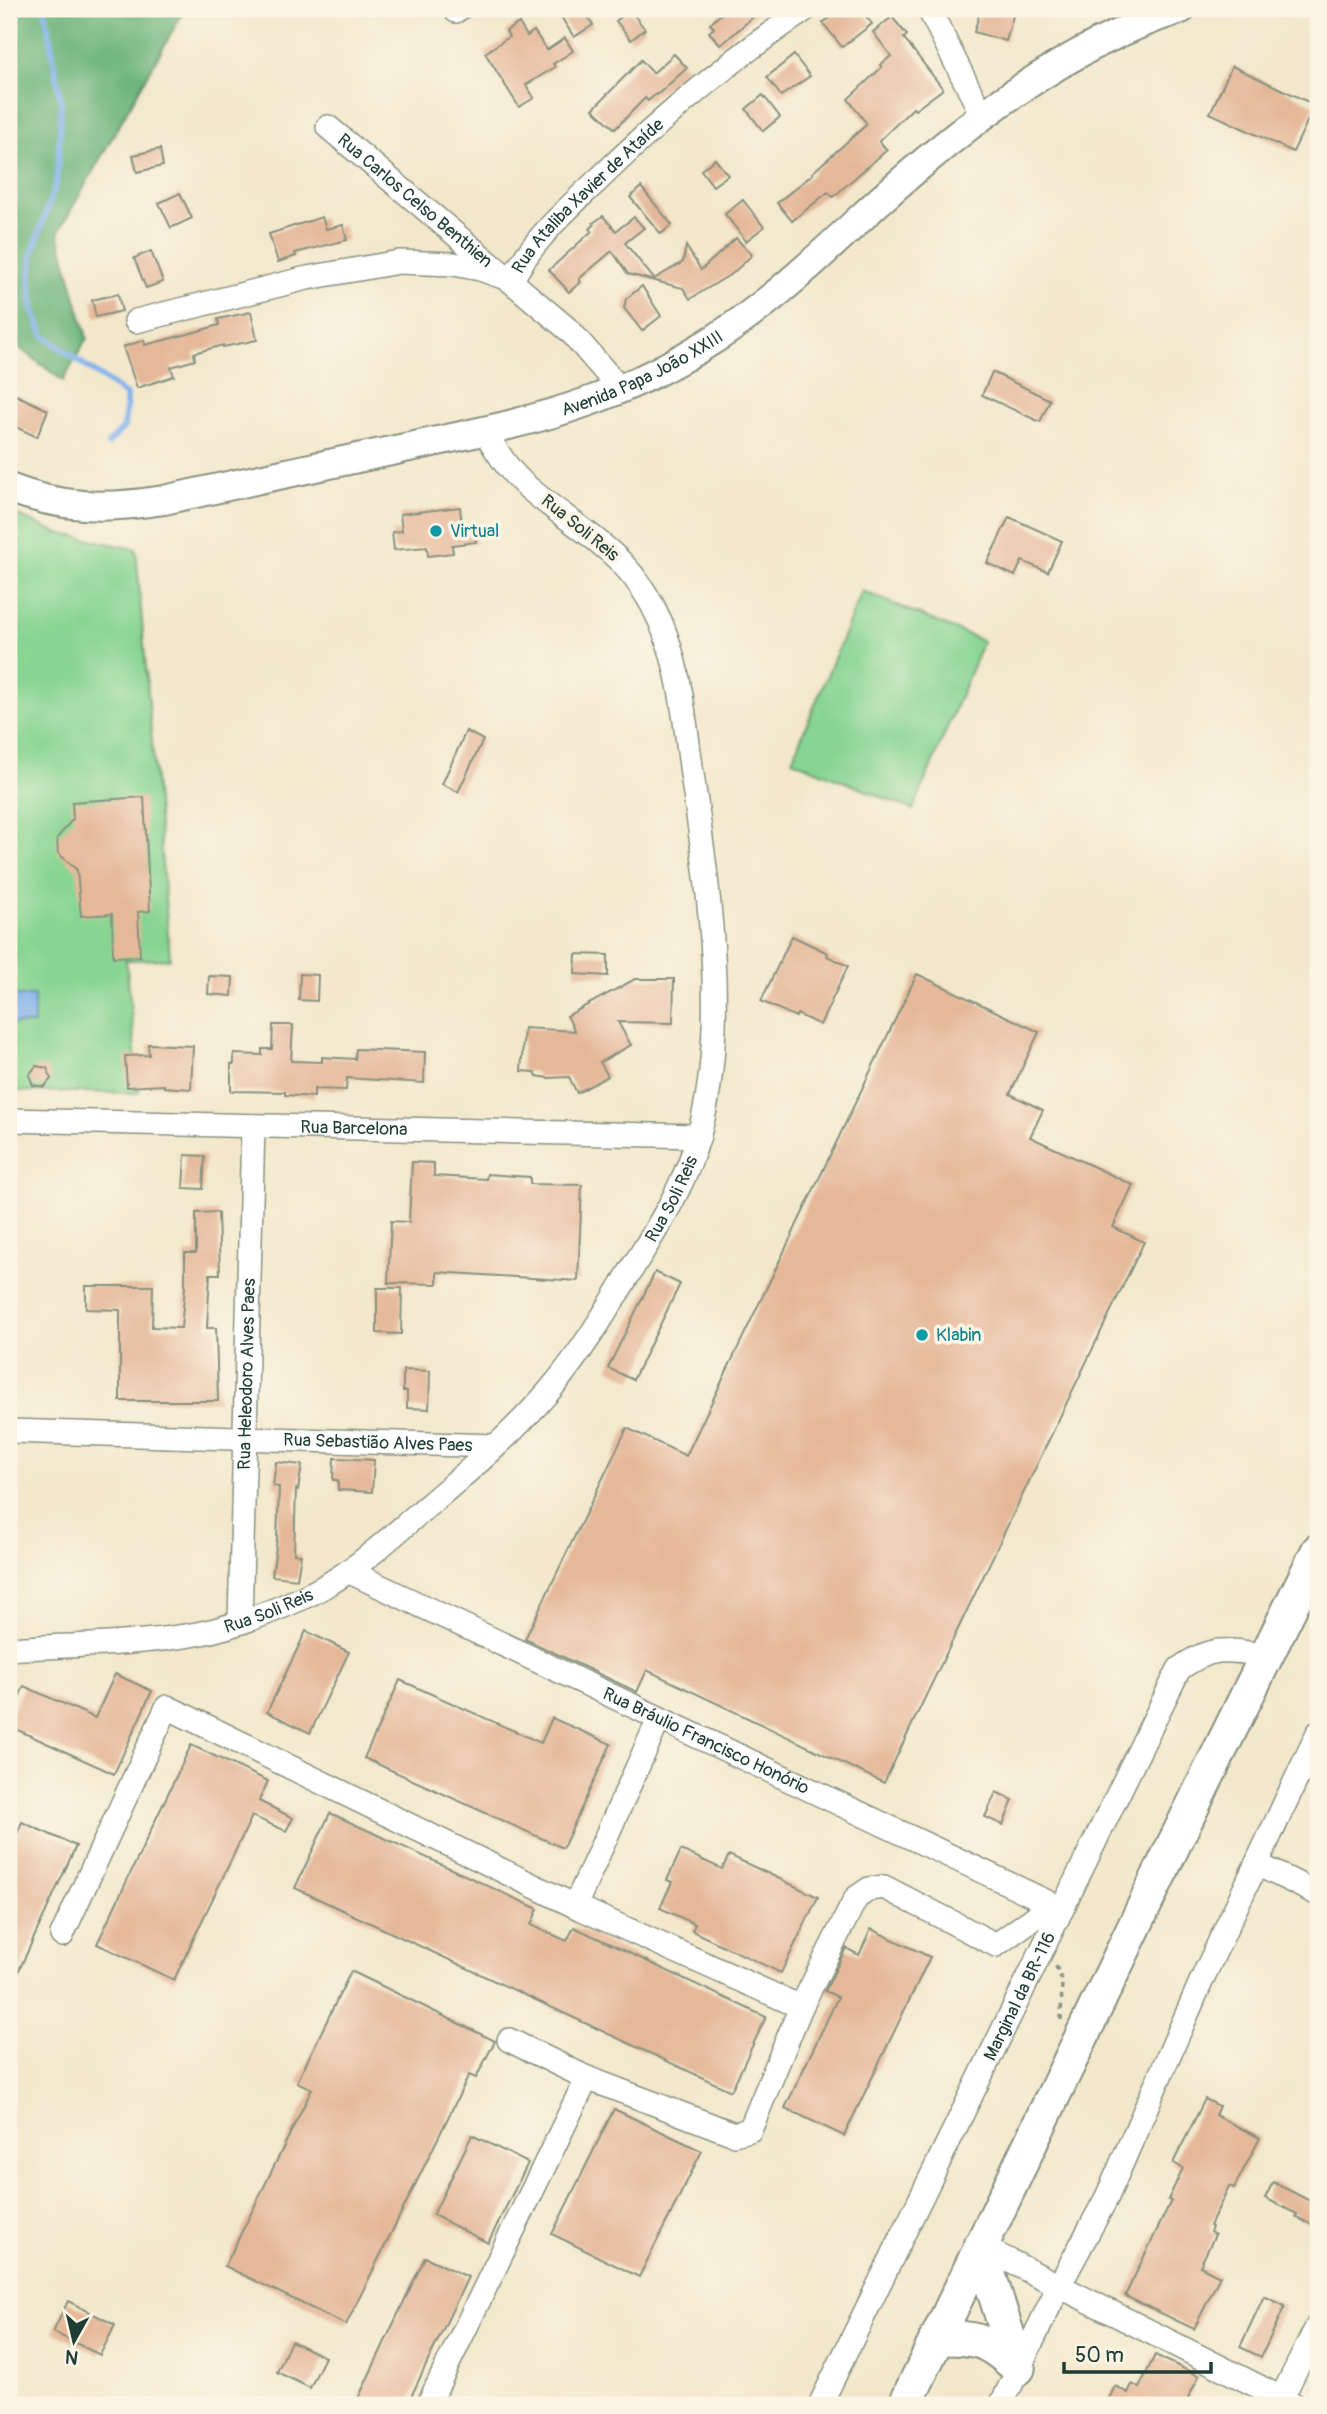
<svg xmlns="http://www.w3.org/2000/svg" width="1327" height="2414" viewBox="0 0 1327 2414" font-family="Pangolin,sans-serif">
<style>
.green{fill:#88d593;stroke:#548964;stroke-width:2}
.forest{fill:#6eb67d;stroke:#467a58;stroke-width:2}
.water{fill:#81b2ec;stroke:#507890;stroke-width:2}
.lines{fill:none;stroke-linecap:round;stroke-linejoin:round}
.stream{stroke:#81b2ec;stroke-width:6}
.building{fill:#e5b899}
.minor-casing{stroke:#899280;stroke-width:26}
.major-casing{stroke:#899280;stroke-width:32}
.highway-casing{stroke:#899280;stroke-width:37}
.path{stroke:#899280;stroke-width:3.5;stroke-dasharray:5 5;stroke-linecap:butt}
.minor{stroke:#fff;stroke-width:23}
.major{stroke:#fff;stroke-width:28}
.highway{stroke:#fff;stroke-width:33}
.culture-dot{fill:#0f9aa8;stroke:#fcf5e5;stroke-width:2.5}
.labels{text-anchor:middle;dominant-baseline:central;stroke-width:7;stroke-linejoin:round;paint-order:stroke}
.street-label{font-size:18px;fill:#1f3d34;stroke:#fcf5e5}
.culture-label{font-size:18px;fill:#0d838f;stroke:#fcf5e5;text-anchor:start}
</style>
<rect width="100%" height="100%" fill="#fcf5e5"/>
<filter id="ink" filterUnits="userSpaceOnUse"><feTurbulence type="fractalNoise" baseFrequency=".0143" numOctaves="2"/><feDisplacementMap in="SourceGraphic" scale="14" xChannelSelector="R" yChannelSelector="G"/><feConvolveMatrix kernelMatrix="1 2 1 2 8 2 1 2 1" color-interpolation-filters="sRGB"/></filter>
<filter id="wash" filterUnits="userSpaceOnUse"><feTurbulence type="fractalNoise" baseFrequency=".00686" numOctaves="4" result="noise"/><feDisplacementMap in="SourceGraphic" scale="28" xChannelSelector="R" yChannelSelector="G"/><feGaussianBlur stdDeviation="1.57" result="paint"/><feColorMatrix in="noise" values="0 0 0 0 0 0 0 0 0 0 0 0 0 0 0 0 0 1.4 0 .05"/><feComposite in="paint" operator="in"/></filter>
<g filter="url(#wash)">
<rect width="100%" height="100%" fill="#f3e8cc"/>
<g class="green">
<polygon points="9,512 58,533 136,549 170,959 126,960 139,1093 9,1091"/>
<polygon points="862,591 983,641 913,810 792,760"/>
</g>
<polygon class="forest" points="9,9 185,9 58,233 87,338 63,381 9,340"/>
<rect class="water" x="9" y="996" width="25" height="28"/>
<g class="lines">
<polyline class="stream" points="45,9 61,102 59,151 56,183 32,254 30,279 33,309 43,335 127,396 124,427 108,444"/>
</g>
<g id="blocks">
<g class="building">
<polygon points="556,9 583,9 593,25 574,37"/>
<polygon points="726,9 762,9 721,45 709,32 714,28 710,24"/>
<polygon points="841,9 860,9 872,24 842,47 823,23"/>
<polygon points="981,9 1015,9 1006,41 974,32"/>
<polygon points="630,10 645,29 631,40 616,21"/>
<polygon points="892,17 907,35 904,38 943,89 915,110 913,108 879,141 887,150 833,197 828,192 792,221 777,203 813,174 812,173 867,124 848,99 882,67 880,65 891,56 873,32"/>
<polygon points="519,23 527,36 534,31 547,50 565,38 573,51 553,64 555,67 526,85 534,98 519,107 485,53 509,37 506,31"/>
<polygon points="674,54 687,68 657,95 656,94 648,101 645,98 615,129 593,109 641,60 653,73"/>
<polygon points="794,55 810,76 781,96 767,77"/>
<polygon points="1232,66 1315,105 1293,152 1210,113"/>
<polygon points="763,95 780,117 763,131 746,109"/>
<polygon points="160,149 163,166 137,172 133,155"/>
<polygon points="715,159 728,175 713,186 701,170"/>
<polygon points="641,187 672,225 661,234 630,197"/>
<polygon points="180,193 192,218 171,228 159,203"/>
<polygon points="743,200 764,227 746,241 725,214"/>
<polygon points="603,216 616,231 634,217 644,228 625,243 654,279 683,262 686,246 701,270 736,238 752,255 733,273 690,299 683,288 628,274 612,251 579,279 581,282 569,292 549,270 592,231 590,229 594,225 593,223"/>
<polygon points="322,217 326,229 343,225 347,240 295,253 296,256 278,262 269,234"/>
<polygon points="151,251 163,282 146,288 134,258"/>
<polygon points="642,286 661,316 642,331 624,308 626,299"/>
<polygon points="118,294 122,311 96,317 92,300"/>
<polygon points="251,312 257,340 223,347 223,345 194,353 195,360 171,367 174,376 137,388 123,347 144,340 145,345 188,334 219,325 218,319"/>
<polygon points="992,372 1050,400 1040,422 982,395"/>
<polygon points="16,395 48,410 37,437 9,424 9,412"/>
<polygon points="460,507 462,525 474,523 476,542 452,545 453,553 428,556 427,547 394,550 392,532 402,531 400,514"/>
<polygon points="1009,517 1062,541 1048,572 1022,561 1015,576 987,563"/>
<polygon points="466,731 483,740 458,792 442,784"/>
<polygon points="144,797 150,911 138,912 140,956 113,957 112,914 81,916 77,870 58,853 57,838 73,819 72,802"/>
<polygon points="792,936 828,953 827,956 848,966 820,1025 797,1014 796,1017 761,1001"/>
<polygon points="576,954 608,955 608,976 575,974"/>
<polygon points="300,974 318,975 317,1001 299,1000"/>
<polygon points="917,974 1039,1032 1010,1094 1043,1110 1030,1137 1133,1185 1113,1227 1144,1242 884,1783 647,1670 637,1692 525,1639 627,1428 686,1456"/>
<polygon points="209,976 233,977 232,996 208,994"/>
<polygon points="635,979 674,979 673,1023 618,1022 631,1045 600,1062 608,1076 577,1093 569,1077 548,1078 537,1076 535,1072 521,1071 524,1028 575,1031 567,1016"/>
<polygon points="273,1025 293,1025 291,1061 322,1062 322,1057 355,1059 356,1049 425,1052 424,1083 347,1078 346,1090 314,1089 314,1097 285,1095 285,1092 231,1091 231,1064 234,1064 234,1054 262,1055 262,1049 272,1049"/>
<polygon points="148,1044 193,1046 191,1089 164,1087 164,1085 127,1087 125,1056 149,1055"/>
<polygon points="36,1066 47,1068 51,1079 44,1087 33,1085 29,1075"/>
<polygon points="185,1155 205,1156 203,1189 183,1188"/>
<polygon points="412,1162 434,1163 434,1176 486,1179 487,1174 530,1177 530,1184 582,1185 578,1281 437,1272 437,1284 388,1283 391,1221 409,1222"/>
<polygon points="218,1212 220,1274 210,1274 207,1328 216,1328 218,1401 120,1401 120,1310 86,1309 86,1286 153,1286 152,1327 181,1328 185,1287 185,1253 196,1253 196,1213"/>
<polygon points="655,1272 680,1284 633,1380 608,1368"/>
<polygon points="377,1288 402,1288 401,1334 377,1333"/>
<polygon points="403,1370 430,1371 429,1409 407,1408 407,1391 403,1391"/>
<polygon points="334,1458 374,1460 372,1492 338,1490 338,1480 333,1480"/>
<polygon points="276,1462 302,1465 298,1490 296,1489 294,1554 301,1555 297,1579 272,1576 277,1539 279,1487 273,1486"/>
<polygon points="306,1631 349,1652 310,1733 267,1712"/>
<polygon points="115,1674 152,1691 114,1774 9,1726 9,1718 24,1686 95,1718"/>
<polygon points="400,1680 541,1743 552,1718 611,1744 563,1848 364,1758"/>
<polygon points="191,1745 268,1781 259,1801 293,1818 286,1831 252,1816 174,1980 97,1944"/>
<polygon points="996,1792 1013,1800 1003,1825 985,1817"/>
<polygon points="330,1813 538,1909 531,1925 567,1941 574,1927 766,2017 731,2091 295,1888"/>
<polygon points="22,1822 76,1846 9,1992 9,1852"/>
<polygon points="681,1850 722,1869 729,1855 818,1897 781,1973 692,1931 695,1924 660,1908 672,1882 667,1880"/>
<polygon points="871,1929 930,1957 844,2136 785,2108 838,1997 825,1991 846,1948 859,1955"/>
<polygon points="351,1971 495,2041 476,2078 469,2075 346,2325 225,2266 312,2089 297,2082"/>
<polygon points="1205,2099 1219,2106 1215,2115 1260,2138 1234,2188 1229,2186 1210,2226 1212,2227 1210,2232 1215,2235 1200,2266 1220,2276 1194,2329 1125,2296 1171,2201 1168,2200 1183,2168 1173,2163"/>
<polygon points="614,2109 702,2151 639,2277 552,2234"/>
<polygon points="472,2135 528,2163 488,2243 433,2215"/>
<polygon points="1273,2182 1318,2205 1318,2228 1296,2217 1297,2214 1265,2198"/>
<polygon points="425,2257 468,2277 407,2405 355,2405"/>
<polygon points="1264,2296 1285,2306 1261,2357 1240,2347"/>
<polygon points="68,2301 115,2325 100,2355 53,2332"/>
<polygon points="291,2341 325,2357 310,2388 277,2372"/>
<polygon points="1155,2355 1199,2376 1185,2405 1106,2405 1115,2386 1128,2393 1132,2384 1139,2388"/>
</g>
</g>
</g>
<g filter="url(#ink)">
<use href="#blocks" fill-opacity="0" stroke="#899280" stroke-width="2"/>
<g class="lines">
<g class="minor-casing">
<g id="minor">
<polyline points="929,9 982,115"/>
<polyline points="456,11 459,9"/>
<path id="s1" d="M328,127l242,204 50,58"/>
<path id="s2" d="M136,321l171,-43 92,-16 55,2 26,5 32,11c20,-40 54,-70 87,-101 64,-62 132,-120 207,-170"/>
<path id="s3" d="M9,1120l690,16"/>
<path id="s4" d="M9,1431l486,15"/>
<path id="s5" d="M350,1572l712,337"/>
<path id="s6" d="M240,1622l13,-496"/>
<path id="s7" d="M9,1649c62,-4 126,-4 188,-15 36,-7 72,-21 105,-36 45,-20 80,-53 117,-85 46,-39 92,-77 131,-123 33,-39 60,-85 86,-128 26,-41 52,-84 64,-131 29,-110 8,-246 -8,-357 -7,-51 -11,-103 -31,-151 -32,-74 -81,-90 -136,-138 -18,-16 -29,-35 -41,-55"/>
<polyline points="1257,1864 1318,1894"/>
<polyline points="575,1906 659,1719"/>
<polyline points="62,1935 167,1707 575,1906 801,2007"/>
<polyline points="509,2040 587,2078 734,2134 750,2130 801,2007 856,1898 869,1889 884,1887 996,1945 1035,1917 1062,1909"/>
<polyline points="980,2246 1295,2405"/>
<polyline points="428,2405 587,2078"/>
<path id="s8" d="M820,2405l359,-736c33,-24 48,-20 87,-13"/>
<polyline points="1001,2405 1059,2286 1107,2197 1204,1975 1318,1733"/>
<polyline points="1278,2405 1318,2325"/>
</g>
</g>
<g class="major-casing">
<g id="major">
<path id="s9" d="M9,488c54,21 98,21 155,12 77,-17 154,-34 232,-50 63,-14 129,-26 191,-48 45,-16 88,-38 129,-64 59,-38 109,-87 160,-134 88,-79 190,-159 305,-195"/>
</g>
</g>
<g class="highway-casing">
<g id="highway">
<polyline points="980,2246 1018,2368"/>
<path d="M937,2338c41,-1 50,2 81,30"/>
<polyline points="905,2405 1173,1846 1318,1551"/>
</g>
</g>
<polyline class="path" points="1056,1966 1062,1981 1061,2020"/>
<use href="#minor" class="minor"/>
<use href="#major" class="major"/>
<use href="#highway" class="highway"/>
</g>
</g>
<g class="culture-dot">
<circle cx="436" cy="531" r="7"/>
<circle cx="922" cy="1335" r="7"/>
</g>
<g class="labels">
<g class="street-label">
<text stroke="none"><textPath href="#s2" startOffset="499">Rua Ataliba Xavier de Ataíde</textPath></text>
<text stroke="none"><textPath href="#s1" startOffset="114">Rua Carlos Celso Benthien</textPath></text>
<text stroke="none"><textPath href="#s9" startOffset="654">Avenida Papa João XXIII</textPath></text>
<text transform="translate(580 528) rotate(39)">Rua Soli Reis</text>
<text stroke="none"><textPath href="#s3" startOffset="345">Rua Barcelona</textPath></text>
<text stroke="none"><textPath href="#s7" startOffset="852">Rua Soli Reis</textPath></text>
<text stroke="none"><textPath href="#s6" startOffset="248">Rua Heleodoro Alves Paes</textPath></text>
<text stroke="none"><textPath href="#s4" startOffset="369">Rua Sebastião Alves Paes</textPath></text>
<text stroke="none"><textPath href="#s7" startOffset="264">Rua Soli Reis</textPath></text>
<text stroke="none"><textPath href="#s5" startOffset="394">Rua Bráulio Francisco Honório</textPath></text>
<text stroke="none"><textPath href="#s8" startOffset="455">Marginal da BR-116</textPath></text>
</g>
<g class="culture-label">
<text x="450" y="531">Virtual</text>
<text x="936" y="1335">Klabin</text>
</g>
</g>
<rect width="1327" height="2414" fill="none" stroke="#fcf5e5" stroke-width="35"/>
<g transform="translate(74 2341) rotate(188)" stroke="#fcf5e5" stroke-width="5" paint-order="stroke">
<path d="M0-5L12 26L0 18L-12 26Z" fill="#1f3d34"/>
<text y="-10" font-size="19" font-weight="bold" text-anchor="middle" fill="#1f3d34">N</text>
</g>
<path d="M1064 2362v10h147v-10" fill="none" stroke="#1f3d34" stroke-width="3.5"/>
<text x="1075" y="2362" font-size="21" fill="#1f3d34" stroke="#fcf5e5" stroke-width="5" paint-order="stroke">50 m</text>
</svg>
